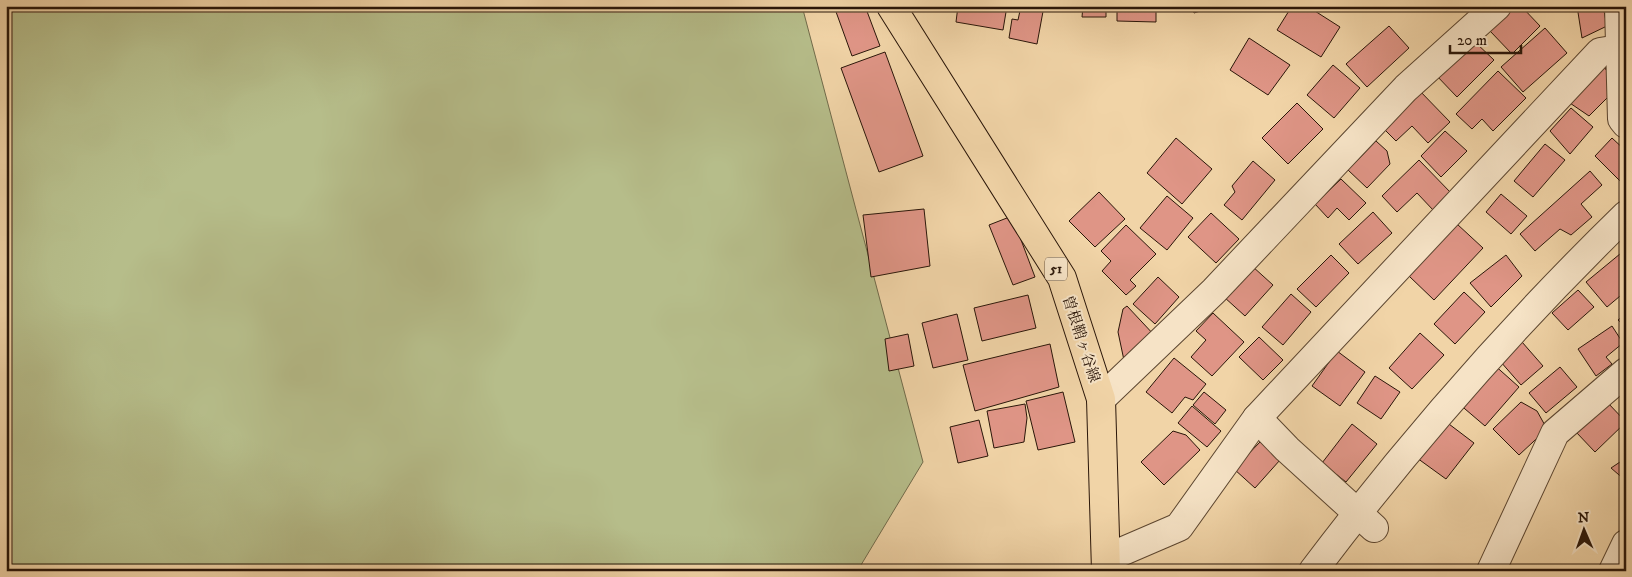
<svg xmlns="http://www.w3.org/2000/svg" width="1632" height="577" viewBox="0 0 1632 577" font-family="'IM FELL DW Pica','Noto Serif JP',serif">
<style>
.green{fill:#b6bd8a;stroke:#706a4a}
.building{fill:#df9586;stroke:#2a1609}
.lines{fill:none;stroke-linecap:round;stroke-linejoin:round}
.minor-casing{stroke:#5c4630;stroke-width:30}
.major-casing{stroke:#2a1609;stroke-width:30}
.minor{stroke:#f6e3c6;stroke-width:28}
.major{stroke:#f1d4a7;stroke-width:28}
.labels{text-anchor:middle;dominant-baseline:central;stroke-width:4;stroke-linejoin:round;paint-order:stroke}
.shield{fill:#f6e3c6;stroke:#675442;stroke-width:1}
.shield-label{font-size:14px;font-weight:bold;fill:#2a1609}
.street-label{font-size:15px;fill:#2a1609;stroke:#f6e3c6}
</style>
<rect width="100%" height="100%" fill="#f1d4a7"/>
<filter id="stains"><feTurbulence type="fractalNoise" baseFrequency=".004" numOctaves="4"/><feColorMatrix values="0 0 0 0 .2 0 0 0 0 .09 0 0 0 0 .02 0 0 0 .5 -.17"/></filter>
<radialGradient id="worn" r=".72"><stop offset=".6" stop-color="#630" stop-opacity="0"/><stop offset="1" stop-color="#630" stop-opacity=".3"/></radialGradient>
<polygon class="green" points="6,6 802,6 923,462 861,565 866,571 6,571"/>
<g class="building">
<polygon points="844,6 865,6 880,46 852,56 835,9"/>
<polygon points="958,6 1007,6 1003,30 956,22"/>
<polygon points="1021,6 1044,6 1037,44 1009,38 1012,19 1018,20"/>
<polygon points="1083,6 1106,6 1106,17 1082,17"/>
<polygon points="1117,6 1156,6 1156,22 1117,21"/>
<polygon points="1192,6 1216,6 1194,13"/>
<polygon points="1292,6 1307,6 1340,27 1321,57 1277,30"/>
<polygon points="1516,6 1521,6 1540,26 1512,54 1490,31"/>
<polygon points="1577,6 1603,6 1607,26 1582,38"/>
<polygon points="1389,26 1409,48 1367,87 1346,64"/>
<polygon points="1545,28 1567,53 1523,92 1501,67"/>
<polygon points="1249,38 1290,65 1268,95 1230,70"/>
<polygon points="1475,42 1494,60 1457,97 1435,74"/>
<polygon points="885,52 923,156 879,172 841,68"/>
<polygon points="1601,61 1612,80 1612,93 1589,116 1564,99"/>
<polygon points="1333,65 1360,88 1334,118 1307,95"/>
<polygon points="1498,71 1526,98 1493,131 1482,119 1472,129 1456,114"/>
<polygon points="1417,88 1450,122 1428,143 1412,126 1396,141 1380,125"/>
<polygon points="1297,103 1323,129 1288,164 1262,138"/>
<polygon points="1571,108 1593,127 1570,154 1550,131"/>
<polygon points="1445,131 1467,151 1441,177 1421,156"/>
<polygon points="1176,138 1212,169 1182,204 1147,173"/>
<polygon points="1612,138 1626,151 1626,179 1622,183 1595,156"/>
<polygon points="1376,141 1387,151 1390,164 1367,188 1348,170"/>
<polygon points="1545,144 1565,160 1533,197 1514,181"/>
<polygon points="1419,160 1452,194 1434,211 1417,193 1397,212 1382,196"/>
<polygon points="1253,161 1275,180 1242,220 1224,205 1235,192 1232,186"/>
<polygon points="1590,171 1602,185 1581,204 1592,217 1571,235 1560,229 1535,251 1520,234"/>
<polygon points="1341,179 1366,203 1349,220 1337,208 1328,218 1315,204"/>
<polygon points="1099,192 1125,219 1095,247 1069,221"/>
<polygon points="1501,194 1527,216 1511,234 1486,212"/>
<polygon points="1167,196 1193,218 1167,250 1140,228"/>
<polygon points="924,209 930,266 871,277 863,215"/>
<polygon points="1373,212 1392,233 1358,264 1339,244"/>
<polygon points="1211,213 1239,239 1216,263 1188,237"/>
<polygon points="1012,216 1035,277 1013,285 989,225"/>
<polygon points="1457,224 1483,248 1434,300 1409,276"/>
<polygon points="1126,225 1156,254 1130,280 1136,286 1126,295 1102,271 1111,261 1101,251"/>
<polygon points="1626,249 1626,291 1607,307 1586,282"/>
<polygon points="1331,255 1349,273 1316,307 1297,289"/>
<polygon points="1506,255 1522,276 1491,307 1470,283"/>
<polygon points="1252,266 1273,285 1245,316 1224,297"/>
<polygon points="1158,277 1179,297 1155,324 1133,304"/>
<polygon points="1578,290 1594,307 1568,330 1552,313"/>
<polygon points="1464,292 1485,312 1455,344 1434,324"/>
<polygon points="1291,294 1311,312 1283,345 1262,327"/>
<polygon points="1028,295 1036,328 982,341 974,308"/>
<polygon points="1127,306 1156,337 1125,365 1118,332 1123,309"/>
<polygon points="1213,313 1244,342 1212,376 1191,357 1206,340 1196,331"/>
<polygon points="1626,313 1626,328 1618,320"/>
<polygon points="957,314 968,360 933,368 922,323"/>
<polygon points="1612,326 1623,343 1606,357 1612,364 1596,376 1578,349"/>
<polygon points="1420,333 1444,355 1412,389 1389,368"/>
<polygon points="908,334 914,366 889,371 885,339"/>
<polygon points="1259,337 1283,360 1263,380 1239,357"/>
<polygon points="1522,342 1543,366 1521,385 1500,361"/>
<polygon points="1050,344 1059,387 975,411 963,365"/>
<polygon points="1337,351 1365,372 1340,406 1312,386"/>
<polygon points="1174,358 1206,384 1193,400 1185,397 1172,413 1146,392"/>
<polygon points="1492,363 1519,387 1485,426 1458,403"/>
<polygon points="1560,367 1577,387 1546,413 1529,393"/>
<polygon points="1375,376 1400,392 1381,419 1357,403"/>
<polygon points="1063,392 1075,442 1038,450 1026,401"/>
<polygon points="1204,392 1226,410 1215,424 1193,405"/>
<polygon points="1521,402 1537,411 1547,429 1519,455 1493,429"/>
<polygon points="1607,402 1626,422 1595,452 1576,432"/>
<polygon points="1025,404 1027,418 1024,442 994,448 987,411"/>
<polygon points="1192,406 1221,431 1207,447 1178,423"/>
<polygon points="979,420 988,456 958,463 950,427"/>
<polygon points="1445,421 1474,443 1446,479 1417,458"/>
<polygon points="1352,424 1377,444 1346,482 1322,463"/>
<polygon points="1173,431 1186,435 1200,450 1164,485 1141,462"/>
<polygon points="1260,442 1280,460 1255,488 1234,469"/>
<polygon points="1626,458 1626,481 1611,468"/>
</g>
<g class="lines">
<g class="minor-casing">
<g id="minor">
<polyline points="1619,6 1622,119 1626,124"/>
<polyline points="1101,399 1214,291 1406,88 1497,6"/>
<polyline points="1257,418 1287,449 1374,528"/>
<polyline points="1107,558 1179,527 1257,418 1600,52 1619,49"/>
<path d="M1313,571c95,-126 200,-246 313,-356"/>
<polyline points="1491,571 1555,433 1626,372"/>
<polyline points="1613,571 1626,544"/>
</g>
</g>
<g class="major-casing">
<polyline id="major" points="891,6 1062,278 1101,399 1106,571"/>
</g>
<use href="#minor" class="minor"/>
<use href="#major" class="major"/>
</g>
<g class="labels">
<rect class="shield" x="1045" y="257.5" width="22" height="23" rx="4"/>
<g class="shield-label">
<text x="1056" y="269">51</text>
</g>
<g class="street-label">
<text transform="translate(1081 339) rotate(72)">曽根鞘ヶ谷線</text>
</g>
</g>
<rect width="1632" height="577" fill="none" stroke="#f1d4a7" stroke-width="25"/>
<rect x="8" y="8" width="1617" height="562" fill="none" stroke="#2a1609" stroke-width="2.5"/>
<rect x="12" y="12" width="1607" height="552" fill="none" stroke="#2a1609"/>
<g transform="translate(1584 530) rotate(358)" stroke="#f6e3c6" stroke-width="4" paint-order="stroke">
<path d="M0-4L9 19L0 12L-9 19Z" fill="#2a1609"/>
<text y="-8" font-size="14" font-weight="bold" text-anchor="middle" fill="#2a1609">N</text>
</g>
<path d="M1450 45v8h71v-8" fill="none" stroke="#2a1609" stroke-width="2.5"/>
<text x="1457" y="45" font-size="15" fill="#2a1609" stroke="#f6e3c6" stroke-width="4" paint-order="stroke">20 m</text>
<rect width="100%" height="100%" filter="url(#stains)"/>
<rect width="100%" height="100%" fill="url(#worn)"/>
</svg>
